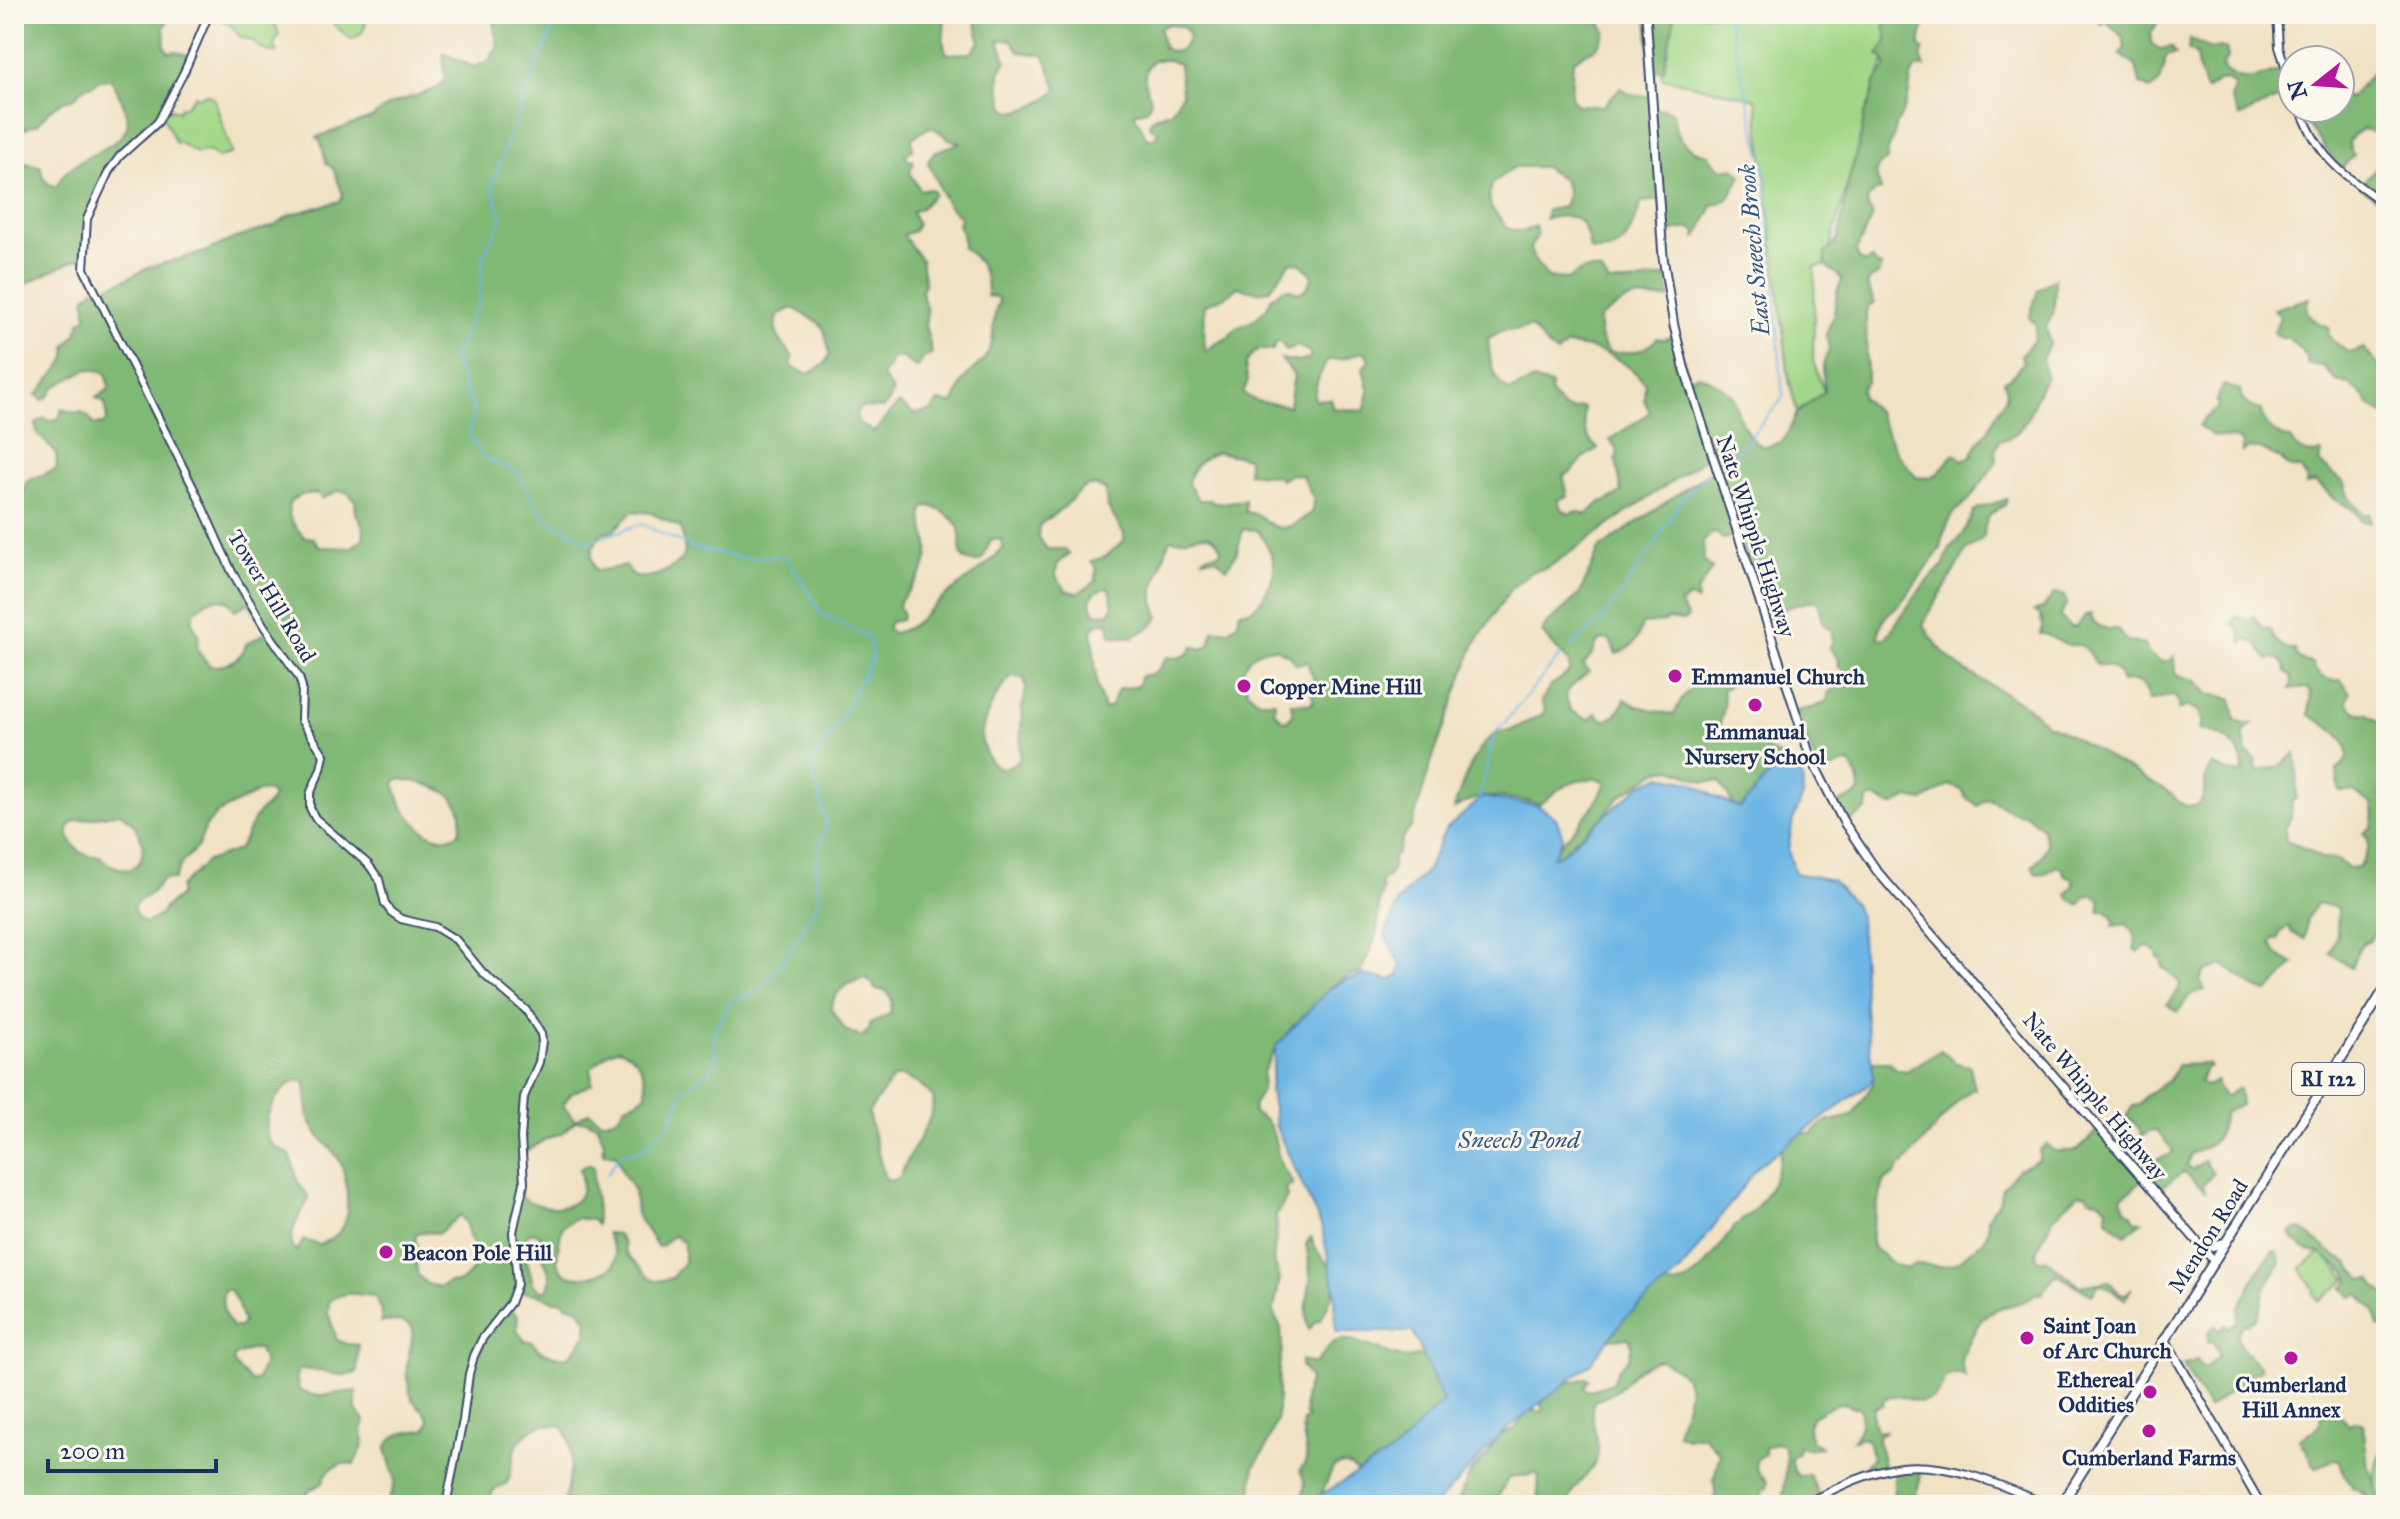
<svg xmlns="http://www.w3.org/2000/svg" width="2400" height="1519" viewBox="0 0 2400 1519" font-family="'IM FELL Great Primer',serif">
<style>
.green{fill:#a1d787;stroke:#5e8372;stroke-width:2}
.forest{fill:#80b874;stroke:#4e7469;stroke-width:2;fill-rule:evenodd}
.water{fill:#6db6e5;stroke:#4472a2;stroke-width:2}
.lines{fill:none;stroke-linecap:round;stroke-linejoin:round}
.stream{stroke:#6db6e5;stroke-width:2}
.tertiary-casing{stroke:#3b4a6d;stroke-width:10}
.secondary-casing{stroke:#3b4a6d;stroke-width:11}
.primary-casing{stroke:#3b4a6d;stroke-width:12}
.tertiary{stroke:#fff;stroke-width:6}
.secondary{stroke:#fff;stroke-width:7}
.primary{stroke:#fff;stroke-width:8}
.poi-dot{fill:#b5179e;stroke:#fbf7ec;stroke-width:3}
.labels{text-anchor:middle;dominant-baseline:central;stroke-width:6;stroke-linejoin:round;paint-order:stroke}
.shield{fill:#fbf7ec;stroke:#5e6b89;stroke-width:2}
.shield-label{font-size:20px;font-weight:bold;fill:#1b2f5e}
.street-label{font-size:22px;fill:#1b2f5e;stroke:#fbf7ec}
.poi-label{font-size:22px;font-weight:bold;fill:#1b2f5e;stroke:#fbf7ec;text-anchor:start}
.water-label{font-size:24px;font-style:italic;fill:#345886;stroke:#fbf7ec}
</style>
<rect width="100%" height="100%" fill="#fbf7ec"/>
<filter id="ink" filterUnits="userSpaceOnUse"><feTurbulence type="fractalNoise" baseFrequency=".0125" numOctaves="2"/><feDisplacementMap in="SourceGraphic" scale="16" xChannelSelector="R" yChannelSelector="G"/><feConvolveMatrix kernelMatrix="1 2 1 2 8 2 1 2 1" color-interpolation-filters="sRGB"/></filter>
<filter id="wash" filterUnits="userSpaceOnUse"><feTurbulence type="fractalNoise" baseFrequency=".006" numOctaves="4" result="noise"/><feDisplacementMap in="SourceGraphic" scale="32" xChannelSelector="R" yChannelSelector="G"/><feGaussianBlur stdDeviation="1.8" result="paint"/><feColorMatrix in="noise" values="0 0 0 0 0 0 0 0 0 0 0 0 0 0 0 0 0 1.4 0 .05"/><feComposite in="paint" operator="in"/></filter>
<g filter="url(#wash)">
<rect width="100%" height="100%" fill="#f1e2c4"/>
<g class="green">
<path d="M217,14h60l-2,9 4,12c-4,7 -7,9 -2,16l-4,2 -14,-5 -4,-6 -16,-6 -7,-10 -10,-6z"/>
<path d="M331,14h35c0,12 -2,22 -15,25l-16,-13z"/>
<polygon points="1658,14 1899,14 1865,120 1825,266 1815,266 1813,361 1831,411 1799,420 1789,379 1756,99 1662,78"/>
<path d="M206,94l8,4 18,55 -15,5c-4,-7 -12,-8 -20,-5l-18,-10 -3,1 -14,-30 5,-6 11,3 2,-4h5l10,-12 5,2z"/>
<polygon points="2321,1252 2347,1279 2319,1301 2313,1293 2315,1290 2301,1270 2302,1267"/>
<path d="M2386,1442v63h-2c-14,-21 -11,-42 2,-63z"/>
</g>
<g class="forest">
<path d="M14,14h149l4,8 -3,5 1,20 4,5 8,-1 13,5 -33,66 -38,34 -33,64 -3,38 -13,4 -56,28v-144l1,11 14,7 12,2c0,12 4,18 16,21 8,-30 60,-34 70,-60 4,-13 -10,-37 -16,-48l-12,1 -6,5 -10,3 -10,11 -8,1 -16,11 -11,13 -19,7 -5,5z"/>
<path d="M498,14h446c3,17 -5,22 3,40l24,-1 9,-11 -6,-28h617l7,5 8,12c-10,26 -16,15 -33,30l-2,36 6,8 26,1 17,-18c10,8 20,9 32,8l2,13h10l9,3c1,4 1,8 2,13 2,15 18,28 32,29 10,12 11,18 27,14l8,7 -15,25 -16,6v4l-15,29v-5l-4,-6c-11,0 -19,4 -29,5l-3,-33 -18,2c-13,30 -14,54 -52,48 -5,-31 -12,-39 -45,-31l2,-9 17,-3c3,-7 5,-20 -1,-27 -5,-6 -12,-6 -17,-13h-32l-22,17 -3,12 2,12 18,21 14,3 12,-6 2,10 -7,12 4,11 14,19 21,1c12,-10 18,-12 33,-7l7,11h20l38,-7 3,22c-13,2 -30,-2 -42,2 -5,2 -24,15 -29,19 -1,13 1,25 11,34 18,0 36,0 47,-15l7,1 12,-4 12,43 11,-3 16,7 18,14 7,23 9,16 7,8 9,4 16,-5 5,-5 11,-24 27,-22 -1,-26 6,-16 -3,-14 8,-21 3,-22 5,-12c-9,-14 -19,-6 -17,-27l9,-7 5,-11 10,-56 12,-43 3,-20 7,-16 3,-15 12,-18 -2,-8 -6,-4c8,-11 12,-14 6,-28l9,-13h33l-6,31 4,5 -3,7 4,10h-8c-8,8 -6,14 -8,25 -2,11 -6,23 -13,32 0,13 -10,23 -9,36 -17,10 -10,16 -6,30l-7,2 -7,8 1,8 4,5 -1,6 -15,32 3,8 7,4 6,-4 5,6 4,1 -3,9 -8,4 -3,6 8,18 -6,3 -3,5 1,71 -6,7 1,9 14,12 20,41 20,26c20,4 25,-6 36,-22l3,-1 8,6 9,-4c2,-12 11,-17 17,-28 4,-5 5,-12 9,-17 7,-10 12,-17 6,-30l6,-3 13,-15 -2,-9 13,-14 2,-16 -7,-6 9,-28 17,-12 -1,33 -8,16 4,16 -8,16 4,18c-12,18 -14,41 -29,55 -5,5 -12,7 -18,10l-4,9 2,10 -28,39 -15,12 -10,21 -3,15 -39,53 -17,16 -6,12v9l6,1 31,-44 12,-15 15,-14 7,-18 12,-13 12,-24 5,-3 28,-9 -2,6c-16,8 -21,14 -21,32l-18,14 -43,73c9,15 19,29 32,39 22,18 77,40 90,61l14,5 114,66c3,5 8,10 15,11 19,3 16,-20 18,-30 1,-4 4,-7 6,-11l13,6 17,3c4,-19 -11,-36 -29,-41 -4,-2 -9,-2 -13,-4l2,-9 -3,-9 -11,-5 -10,4v-9l-5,-6 -25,6c-2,-19 -10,-22 -27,-19 -1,-14 -12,-17 -24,-17l-10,-15 -7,-5h-14l-21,-11h-5l2,-7 -1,-11 -7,-5 9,-2 11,-16 10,3 3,7 -7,14 10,10h6l10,-12 5,-1c1,12 15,16 26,15l10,12 18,4 3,9 14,8 9,-2 3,-4 1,17 5,4 16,3 13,15h10l13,5 3,20 11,5 6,-1c-15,13 -6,13 -5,29l9,7 1,12 21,-5 17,-13c5,15 -1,29 2,44l-5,3 -1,16 -6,12 1,12 23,9 14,10c17,-4 13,1 26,8l9,-1c7,-7 12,-19 10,-29l-5,-5 9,-6 2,-12 -2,-11 -19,-13h-14l-2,-21c3,-3 7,-6 9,-10 10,-21 -24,-37 -37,-45 0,-21 10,-31 -20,-26l3,-5 -1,-8 -5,-4c-1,-8 -5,-13 -13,-14l-5,2 -12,-17 -9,-3 -5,3 -3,-14 -7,-6 5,-7 11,4 6,-4 8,11 8,2c3,10 15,25 25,20 1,13 8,12 18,14 2,13 16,20 28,17l9,13 -3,9c5,7 9,13 19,11l20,14v197l-8,3 -8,13c-13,3 -14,17 -19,28l-21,-15 7,-19 1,-26 -20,-5 -11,15 -2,21 -14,-7 -2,-5 -9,5 -2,7h-5l-2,4c5,14 12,14 23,21l-26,28c-17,-3 -31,-19 -45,-27l-18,6 -5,10 5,9c-21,3 -16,11 -28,22l-10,-8 11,-13 2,-8 -13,-13 -5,-2v-7l-4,-4 -1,-4 -7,-6h-6l-5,5 -5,-3c4,-12 1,-17 -8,-25l-13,2 2,-4c-4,-9 -6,-11 -16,-11l2,-10 -7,-6h-6l-8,10 -11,-6 -2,-5 7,-9 -1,-6 -9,-5 -1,-5 -6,-3 -11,7 -9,1 -5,-7 10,-12 5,-10 -5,-17 -16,-14 -10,-1 -27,-14 -5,1 -6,6 -12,-9 -4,-7 -13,-5 -26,16 -15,-3 -15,8 -19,-9 -6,3 -1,9 -20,15 -10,-20 20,-9 3,-3c0,-11 -4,-20 -10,-28l-5,-1 -25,11 -24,-63 19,-4 12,-6 2,-9 5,-3 10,-12 -1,-7 -5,-4 1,-6 -9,-12 3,-8 -1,-9 -9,-8 -4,-19 -5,-4 -28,8 -8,6 -13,4 -27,-83 -15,4 -5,-5 -6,-1 -9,9 1,19 8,8 -14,21 -1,12 -8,-5 -9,7 8,14 -5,3 -15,-2 -3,1 1,2 -24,2c-3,16 -11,26 -26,30l-6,-14h-9l-4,2 -4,12 -10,11 6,6c-8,9 -18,14 -24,24l6,16 18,9 7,-7 7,7c13,-1 17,-11 22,-21l12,7 37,9c6,-14 11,-23 24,-32 17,4 7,-1 19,-6l18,1 -6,8 -7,4c4,13 1,24 -3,37l24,8 53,31 -5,4 -16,-2 -18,31 -19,10 -3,-2 -16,-26 -14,1 -32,-13 -14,2 -39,25 -20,24 -25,19 -13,18 -10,1v-5c13,-13 54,-56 53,-72 -15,-6 -37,2 -50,11 -6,5 -8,9 -15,12 -30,-6 -60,-14 -86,5 7,-23 26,-82 56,-78l33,-17 2,-5 -4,-8 10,-15 18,-14v-10l-27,-29 3,-7 35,-32 19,-45 116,-81 -4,-14 -162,113 -17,5 -21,16 -37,58 -43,117 -19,63 -10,12 -4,14 -5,6c1,14 -2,16 -12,24l2,8c-7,11 -3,31 -7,45 -3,13 -10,25 -15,38l-12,2 -20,13 -11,17 -25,21 -20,27 -10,19 -1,19 -8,13 -1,9c23,9 21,28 27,49 3,8 10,14 13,23l-8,3 2,9 -11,19 1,13 -4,31 7,18 -7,35 8,15 1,22 -3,17 -2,52 -12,31 -11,17 -3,38h-688c6,-22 15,-61 -1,-79 -23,-4 -30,0 -45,18l-9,38 -15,9c-3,11 -11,11 -21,14h-86c17,-33 5,-28 0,-57 9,-19 23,-14 40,-19l3,-8c-4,-13 -10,-12 -16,-21 -2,-4 -3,-8 -4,-13 -7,-22 4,-38 4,-59 -10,-9 -19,-7 -32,-6l1,-12 -8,-14c-18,-1 -30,-7 -45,6l-1,11 9,27 9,4 12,1 -1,28c-21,7 -38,-7 -58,-3l-3,6 3,14c18,11 38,2 57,1v18l9,12 -3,9 2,14 -10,20c-14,-2 -28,4 -31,19l-13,7 -4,8 5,7h-297v-1006l9,-5 4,-13 30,-12 -1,-16 -19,-20 -1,-10 9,-5 4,3 9,-2 3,-4v-6l16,4 4,-1 7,4 6,9 10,-1 3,-4 -2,-17 -9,-5 13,-9 -2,-14 -4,-3 -15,-3 -34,18 -5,9 -6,4 -7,-5c8,-6 11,-14 17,-20 9,-9 15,-15 13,-29l9,-10 6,-15 6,-3 -2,-20 9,-9 13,-2 17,-7 26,-13 55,-15 28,-13 40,-13 17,-11 50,-14 3,-6 -9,-25 -8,-7 -5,-21 -4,-5 54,-19 18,-13 49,-17 7,-9 -2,-26 31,14 14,-5 10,-16 -4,-19zM1168,24l16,3 5,10c-4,12 -14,20 -26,10l-3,-19zM999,40h13l7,12 25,3 13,33c-8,12 -29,22 -44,24l-8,-5c-5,-17 -10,-31 1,-46zM1153,60h15l11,4 3,30 -11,18 -19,6 -3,7 9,8 -4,5 -7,1 -13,-26 13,-3 4,-10c-5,-16 -12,-24 2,-40zM930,127c13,3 12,12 30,16 -12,5 -28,5 -32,20 12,20 12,40 32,53l-2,9 4,8 1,15c17,11 25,28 24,48l10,1 2,4c-7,15 -4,29 -8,45 -7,20 -21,22 -28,35 -4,8 -4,14 -11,23l-13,-3 -8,10 -17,3 -15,-11 -25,29 -15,-9 -3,-8 4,-8 23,1 7,-8 3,-9 -11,-14 11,-19h10l14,10 7,-10 8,-5 -7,-28 2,-14 -6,-21 4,-5 -4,-25 -18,-25 11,-4 3,-7 -5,-12 9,-4 13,-14 -2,-5 -12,1 -10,-17 4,-12 -6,-1 -3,-5 8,-6 -1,-11zM1291,262l8,1 13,11c0,9 -5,15 -13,19l-8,-4h-8l-12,9 -4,10 -4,4 -12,10 -15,6 -8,10 -12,5 -10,8c-4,-14 0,-32 -2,-46l22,-9 12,-9 20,5 11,-2zM793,308l25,14 6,7 6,25 -5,10 -17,10 -14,-6 -3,-4 2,-7c-12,-17 -22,-21 -14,-43zM1531,327l17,20 9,7 9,-9c29,1 63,15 79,39l-1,16 6,12 -40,28 8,11 -2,9 6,33 -17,9 -4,-1 -14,14 -10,-4 -7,3c-8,-4 -10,-6 -12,-14l10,-4 -5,-20c16,-6 13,-13 24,-21 4,-2 8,-4 11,-7 -14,-9 -15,-24 -14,-40l-4,-1 -6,3 -10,-2 -14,-15 1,-8 -18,-5 -23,11c-20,-11 -20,-32 -22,-53l15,-8h14zM1280,342l6,8 12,-4 12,6v6l-10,4 -19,-3 13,16 -5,31 -33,-5 -13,-8 5,-12c-5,-16 -3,-20 9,-31h16l2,-7zM1362,352l5,3 2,6 -6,7 6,25 -5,18 -32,-3 -1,-9 -16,1c-3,-8 7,-32 13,-40l15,-1zM1217,452l31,6v15l29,3 4,4 10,-6 10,1c7,9 8,17 13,24l-1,12c-10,8 -25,22 -40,15 -13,-7 -8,-11 -28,-14v-12c-11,0 -20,4 -31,3l-3,-3h-12l-11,-16c2,-17 13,-26 29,-32zM1087,486h9l9,4 2,16 17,28v7l-19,16 -14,4 5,7v13l-18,12 -11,-2 -11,-15 1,-11 12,-11 -5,-5h-17l-9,-13 1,-10c7,-8 15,-10 22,-17 10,-7 15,-18 26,-23zM337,491l10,1 8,8 1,13 8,15 -1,11 -13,9 -30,-1 -7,-9 -9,-1c-10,-13 -17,-16 -15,-34 9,-8 17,-10 29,-9l4,5zM931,506c10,4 21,10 27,20 7,13 -7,37 19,36l6,-4 8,-19 11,1 1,9c-18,20 -39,32 -59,48 -17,13 -28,32 -51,36l-5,-3v-4l2,-4 11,-2 2,-5 -4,-9 1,-5c14,-17 31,-34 28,-57 -2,-11 -6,-21 -6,-32l3,-5zM633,511l18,2 30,15 4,23 -2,7c-13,13 -30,21 -48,19l-10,-11 -29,5c-8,-16 -4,-24 6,-38l12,-3zM1243,529l14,1c7,9 15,23 17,34 2,11 -11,39 -22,45 -3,2 -8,2 -12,2l-2,11 -9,8h-16l-4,15 -7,4 -9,-3c-4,11 -15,13 -26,11 -10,13 -7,17 -26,19l-3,10 -19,3c-6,7 -4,18 -15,20l-7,-23 -5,-57c5,-6 10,-7 17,-7l2,13c8,3 14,1 22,2 9,-6 21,-10 26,-20l-5,-16v-12l15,-48 2,-2c20,6 37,-18 50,10l-1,4 -15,3 -2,3 13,-1 11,10 10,-16zM1107,588l3,1 3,17 -4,7 -10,1 -5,-2 -4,-11c3,-9 8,-11 17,-13zM216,599l11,1 8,10 14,-7 18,29 -21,12c-4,16 -21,23 -36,22l-11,-13 -2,-7 2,-11 -7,-13 2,-10 13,-11zM1275,648l14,7 7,9 11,-2 10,26 -5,2 1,12 -3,2 -19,-1 2,11 -7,7 -3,-1 -9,-9 1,-10h-17l-10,-10 -6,-15c3,-20 15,-26 33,-28zM1012,676l13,3 1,11 -4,18 -2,45 -1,7c-6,3 -11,8 -17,8 -14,-2 -22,-24 -20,-36 3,-18 17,-44 30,-56zM401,779c31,6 70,12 58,54 -21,15 -43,-7 -55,-24 -5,-7 -7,-17 -10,-25l2,-4zM266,791l7,4c-2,11 -10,11 -16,20 -8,11 -11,24 -19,35l-31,11 -27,26v8l-16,13 -4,7 -14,8 -8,-5 -5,-10 3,-5 14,-9 14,-16 10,2 7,-16 17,-18 8,-20 10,-12 42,-22zM120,813c17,10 29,31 19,50l-10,7c-13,-2 -21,-4 -29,-14 -18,2 -32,-11 -32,-28l6,-7zM865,978l7,5 3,6 12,2 5,10 -2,13 -19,9 -2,7 -7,7 -17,-7 -14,-22c3,-18 17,-26 34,-30zM618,1049c19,4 30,25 28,45l-9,7 -12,4c-5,13 -11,15 -24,16l-12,-9 -14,8 -12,-15 8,-12 21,-9 -1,-16 18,-16zM899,1076c13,4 27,11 35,23 -2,28 -25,51 -34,78l-6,3h-7l-3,-4 -16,-63 25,-35zM299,1080l7,3c1,14 0,31 7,44 6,11 17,19 24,30 10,13 15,60 4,73 -5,7 -14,10 -21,15l-16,-5 -8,11 -4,-3c-3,-22 9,-32 17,-50l-11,-16 -8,-28c-5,-3 -13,-5 -17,-9 -19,-18 5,-60 26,-65zM575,1121h11l11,4 7,17 -1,11 14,2 6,18 11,18 2,23 22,33 4,-1 7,-8 6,-2 9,7v19l-12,16 -15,3 -9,-4 -23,-25 -1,-8 -7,-10 -10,-1 9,21 -2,11c-12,11 -47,21 -56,-1 -3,-6 3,-29 4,-37l14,-9 16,2 4,5c4,-24 -6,-37 -2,-59l-7,-2 -7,5c1,8 4,18 0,26 -9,19 -45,12 -59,2v-37l6,-9 17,-11 20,-8zM460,1215c7,7 7,14 10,24 2,4 5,7 7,11 4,15 -8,25 -19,33l-8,-1 -10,5 -13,-3 -9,-9 -2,-12 3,-11 -4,-15 3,-5 21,1zM529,1233h7l5,4c0,2 0,13 0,14 4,16 14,24 6,39l-6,1 -8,-7c-2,-17 -15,-35 -4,-51zM224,1290h6l7,12 6,20 -3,5h-8c-8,-11 -12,-24 -8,-37zM516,1291l25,4 13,6h9l4,5 11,1 10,14 -2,14c-13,15 -13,29 -37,19 -9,-3 -11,-3 -16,-12l-9,-2 -7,-10 1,-14 -10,-9zM251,1349h8l5,14 -7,17 -5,2 -15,-14 -4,-7 2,-5z"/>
<path d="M1647,14h27c0,20 -8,36 -10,56l-13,2z"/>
<polygon points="2114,14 2164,14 2151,33 2151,43 2159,49 2172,47 2176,54 2168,55 2164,62 2165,64 2160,82 2151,89 2140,84 2136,66 2120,54 2125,48 2123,37 2106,21 2101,25 2097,18 2099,16 2107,17"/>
<path d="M2190,39l20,10 10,-2 6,2 2,9 -5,6 1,6c22,18 38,6 62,-2l6,15v9l-53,25 -8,-17 4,-13 -7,-7 -10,1 -12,9 -8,-20 -2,-16 -8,-4z"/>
<path d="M2386,50v155l-26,-19c8,-12 24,-22 25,-37l-8,-7 -4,-10 -10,-3c-12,6 -19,15 -9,26l-13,14 -32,-43 17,-5 11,-13h3v-10l4,-2 5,2c16,-14 26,-30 37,-48z"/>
<path d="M2309,298c-8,16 5,25 20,29l-1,8c5,8 13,10 19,17h7l9,-4 23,26v42l-19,-12 -1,-6 -17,-14 -13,-3 -13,-15 -16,-2v-7l-18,-19h-8l-7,-5 6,-17 -6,-7z"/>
<path d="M2224,385l16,5c1,12 10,18 21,20 1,14 16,27 29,29 6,12 18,18 31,13l-2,11 26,20 3,14 16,17h6v8l-10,-1c-3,-13 -15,-15 -25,-21 -8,-6 -12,-14 -21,-18l-8,3 1,-6 -6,-10 -13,-2 -7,-8 -21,-10 -11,-1 -7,4v-9l-5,-4 -23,-3 -15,-10 4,-6 14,-11v-13z"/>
<path d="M1941,1050l15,13 14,3 5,24h-4l-14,12 -53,62 -4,2 -5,9 -11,6c-5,23 -16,42 -11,67l21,16 13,5c12,-10 23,-1 38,-3 17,-2 24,-18 38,-24l5,-12v-11l4,-10 7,-6 3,-15 16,-19 21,-9v-9l7,-7 8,7h22l24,-22 40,44 11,-12 19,-6 3,-5 -16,-19 -9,1 -6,5 -3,-9 -8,-8 -13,1 8,-4 7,-11 6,-1 7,-10 23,-15 8,-15 30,-1 3,3 -5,3 -5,12 6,4 11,-5v5l6,9 5,1 9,-8 2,1 2,16 -17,8c-5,28 -7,29 -34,41l-3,13 6,2 11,-8 9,12 -10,11 2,7 -22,-19 -28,20 -12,-13 -10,10 -11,7 -1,3 6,12 3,1 6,9 6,1 -17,13 -18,-16v-11l-8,-8 -8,-1 -6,-6 -7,1 -25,24 -17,34 1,6 5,3 4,-2 34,27 29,-5 10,12 7,1 6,-6 -7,11 -23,-15 -4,1 -6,10 -36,-21 -15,20h-6c-12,13 -38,10 -51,23 -10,10 -15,28 -22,39l-1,7 4,14 -8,-3 -9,2c-6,6 -7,17 -15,22 -19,12 -31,-11 -50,2v4l-9,4c-2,8 -2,16 4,23h9l-8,4 -1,5 7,30 -16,5 -3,-11 6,-6 -3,-16 -6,-5 -10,3c7,-8 8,-19 8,-29l-3,-4h-7l-5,-4c-12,2 -37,9 -38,24 0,5 2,9 3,13l10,7 -16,2 -6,-3 -1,7 -7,6 3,12 5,5 10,-2 10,22 -14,9h-22l-1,-2c2,-17 8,-43 1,-58l-7,-2 -11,5v6l-8,5c-4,11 5,16 10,23l-1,7 -5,2 4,14h-49l-2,-25 6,-27 -17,-18 -17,3 -9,-4c8,-37 28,-55 -17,-74 -18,4 -26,11 -37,25 -7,7 -20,13 -29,16 -8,18 11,43 1,62 -8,16 -23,21 -27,42h-31l2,-29 -4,-3c-13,6 -14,1 -26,4l-13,23 1,5h-41l15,-34 17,-17 9,-17 18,-8 11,-17 6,-2 8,2 3,-2 -4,-15 3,-5 44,-12 3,1 -5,9 3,3 26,-8 5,-14 11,-11 3,-13 -3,-7 -21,1 -2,-2 51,-53c38,10 58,-33 78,-58 4,-4 9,-7 14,-11 20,-18 31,-46 33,-72l14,-10 16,1 11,-11 29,-7 21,-32v-22h17l6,7 10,2z"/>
<path d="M2301,1229l38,29 10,5 4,7 9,9h9l6,9 9,7v29l-7,3 -4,-16 -16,-17 -8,3 -8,-9 7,-8 -4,-8 -27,-20c-11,0 -25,-9 -29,-18l2,-3z"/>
<path d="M1311,1237c6,20 13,19 21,33 8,15 -5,36 -11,50l-6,2 -6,8c-5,-14 -2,-32 1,-46 1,-7 -2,-32 -4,-40z"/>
<path d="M2273,1251l4,1 4,11c-6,9 -14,18 -17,28 -2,8 -2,18 -7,25 -5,9 -22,7 -19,22 2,12 16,21 23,30l-53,40 -25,-43 14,-5 4,6 4,2 15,-13 -6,-12h-6v-11l7,-7 4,5 7,-5 2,3 9,-6 2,-15 19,-36z"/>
<path d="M1340,1340h11l56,19 23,-7 31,55 -98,69c-10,-7 -18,-17 -30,-8l-11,25 -9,12h-8l-3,-4 3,-18 -5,-13c15,-15 -1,-31 3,-49l5,-3 -3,-2 -1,-17 6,-21 -9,-12v-6l8,3h7l16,-20z"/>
<path d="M2322,1410l16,5 11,9 7,-3 7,3 5,43c8,12 6,27 15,38h-14c-4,-8 -7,-17 -16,-17l-15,-27 -5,-1 -16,7 -3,-2 -15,-26c14,-12 22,-5 23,-29z"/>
<polygon points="1921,1468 1920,1481 1912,1505 1893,1505 1895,1469"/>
</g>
<path class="water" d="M1776,767l26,8 1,21 -10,24 -5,30 7,23 37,7 22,24 6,16 6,102 8,56 -6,7 -109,80 -79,107 -55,46 -36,47 -88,69 -65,71h-124l7,-9 76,-46 48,-49 -30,-69h-77l-1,-42 -13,-62 -46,-101 -6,-37 6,-44 53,-57 16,-9 19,-5 27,5 8,-5 2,-9 -16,-31 13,-34 29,-31 18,-40 38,-33 56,9 17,12 7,19 -10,20 5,-1 83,-71 21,-9 29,6 26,16 23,10c14,-12 22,-28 36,-41z"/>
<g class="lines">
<g class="stream">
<polyline points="559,14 524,97 492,185 502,219 483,256 479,302 453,357 462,384 474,410 469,436 484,458 517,472 544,518 589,542 641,524 694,548 744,558 786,556 822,614 868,637 873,657 834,729 811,765 827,824 815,864 820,900 784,961 759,991 729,1003 713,1033 716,1055 711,1071 684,1089 669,1126 643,1149 619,1156 607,1174"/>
<polyline points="1726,466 1783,398 1765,169 1727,14"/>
<polyline points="1570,646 1601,622 1652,548 1681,499 1709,472"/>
<polyline points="1479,802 1494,735 1561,655"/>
</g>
</g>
</g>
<g filter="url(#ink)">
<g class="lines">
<g class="tertiary-casing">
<g id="tertiary">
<polyline points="209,14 185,70 158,122 120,156 109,171 87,219 84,269 197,495 232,572 264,626 299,677 302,687 301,720 324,755 321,769 310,794 310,808 315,818 368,864 379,879 385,904 391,912 401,919 435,927 456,940 483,973 526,1010 541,1034 542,1041 539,1062 524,1097 521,1138 524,1183 513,1232 517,1284 510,1303 482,1339 474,1356 469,1374 463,1420 446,1505"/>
<polyline points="2277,14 2279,47 2292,87"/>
<path d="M2300,108c20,53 42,65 86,97"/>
<path d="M1804,1505c30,-17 63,-33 97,-38 50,-6 103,20 148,38"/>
</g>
</g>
<g class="secondary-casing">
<g id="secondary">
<polyline points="1646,14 1663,257 1674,326 1684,367 1810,756 1843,821 1877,871 2214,1261"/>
<polyline points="2162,1342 2169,1346 2183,1370 2261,1505"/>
</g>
</g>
<g class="primary-casing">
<g id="primary">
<polyline points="2199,1244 2212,1246 2224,1243"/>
<polyline points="2061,1505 2386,987"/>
</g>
</g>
<use href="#tertiary" class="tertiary"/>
<use href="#secondary" class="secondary"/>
<use href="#primary" class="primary"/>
</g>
</g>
<g class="poi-dot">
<circle cx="1675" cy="676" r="8"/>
<circle cx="1244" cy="686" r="8"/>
<circle cx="1755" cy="705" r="8"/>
<circle cx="386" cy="1252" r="8"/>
<circle cx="2027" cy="1338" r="8"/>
<circle cx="2291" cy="1358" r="8"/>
<circle cx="2150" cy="1392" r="8"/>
<circle cx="2149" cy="1431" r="8"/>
</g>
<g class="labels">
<rect class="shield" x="2292" y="1063" width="72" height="32" rx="6"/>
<g class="shield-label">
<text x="2328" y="1079">RI 122</text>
</g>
<g class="street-label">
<text transform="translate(1756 536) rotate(72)">Nate Whipple Highway</text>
<text transform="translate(272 596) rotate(59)">Tower Hill Road</text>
<text transform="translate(2095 1096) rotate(50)">Nate Whipple Highway</text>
<text transform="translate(2208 1236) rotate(-58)">Mendon Road</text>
</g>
<g class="poi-label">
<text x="1691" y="676">Emmanuel Church</text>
<text x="1260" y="686">Copper Mine Hill</text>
<text x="1755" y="731" text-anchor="middle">Emmanual<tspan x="1755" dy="25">Nursery School</tspan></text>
<text x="402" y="1252">Beacon Pole Hill</text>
<text x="2043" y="1325">Saint Joan<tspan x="2043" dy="25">of Arc Church</tspan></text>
<text x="2134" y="1379" text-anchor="end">Ethereal<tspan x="2134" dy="25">Oddities</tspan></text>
<text x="2291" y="1384" text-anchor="middle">Cumberland<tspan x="2291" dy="25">Hill Annex</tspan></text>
<text x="2149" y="1457" text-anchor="middle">Cumberland Farms</text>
</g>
<g class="water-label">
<text transform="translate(1754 250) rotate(-95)">East Sneech Brook</text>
<text x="1519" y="1140">Sneech Pond</text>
</g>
</g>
<rect width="2400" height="1519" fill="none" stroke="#fbf7ec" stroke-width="48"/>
<g transform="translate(2316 84) rotate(253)"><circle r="38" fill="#fbf7ec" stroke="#a1a7b3" stroke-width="2"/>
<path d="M0-6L14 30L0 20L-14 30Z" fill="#b5179e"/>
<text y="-12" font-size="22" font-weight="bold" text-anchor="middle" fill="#1b2f5e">N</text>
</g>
<path d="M48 1459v12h168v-12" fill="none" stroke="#1b2f5e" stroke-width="4"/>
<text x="60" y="1459" font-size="24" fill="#1b2f5e" stroke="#fbf7ec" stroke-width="6" paint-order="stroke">200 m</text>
</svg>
